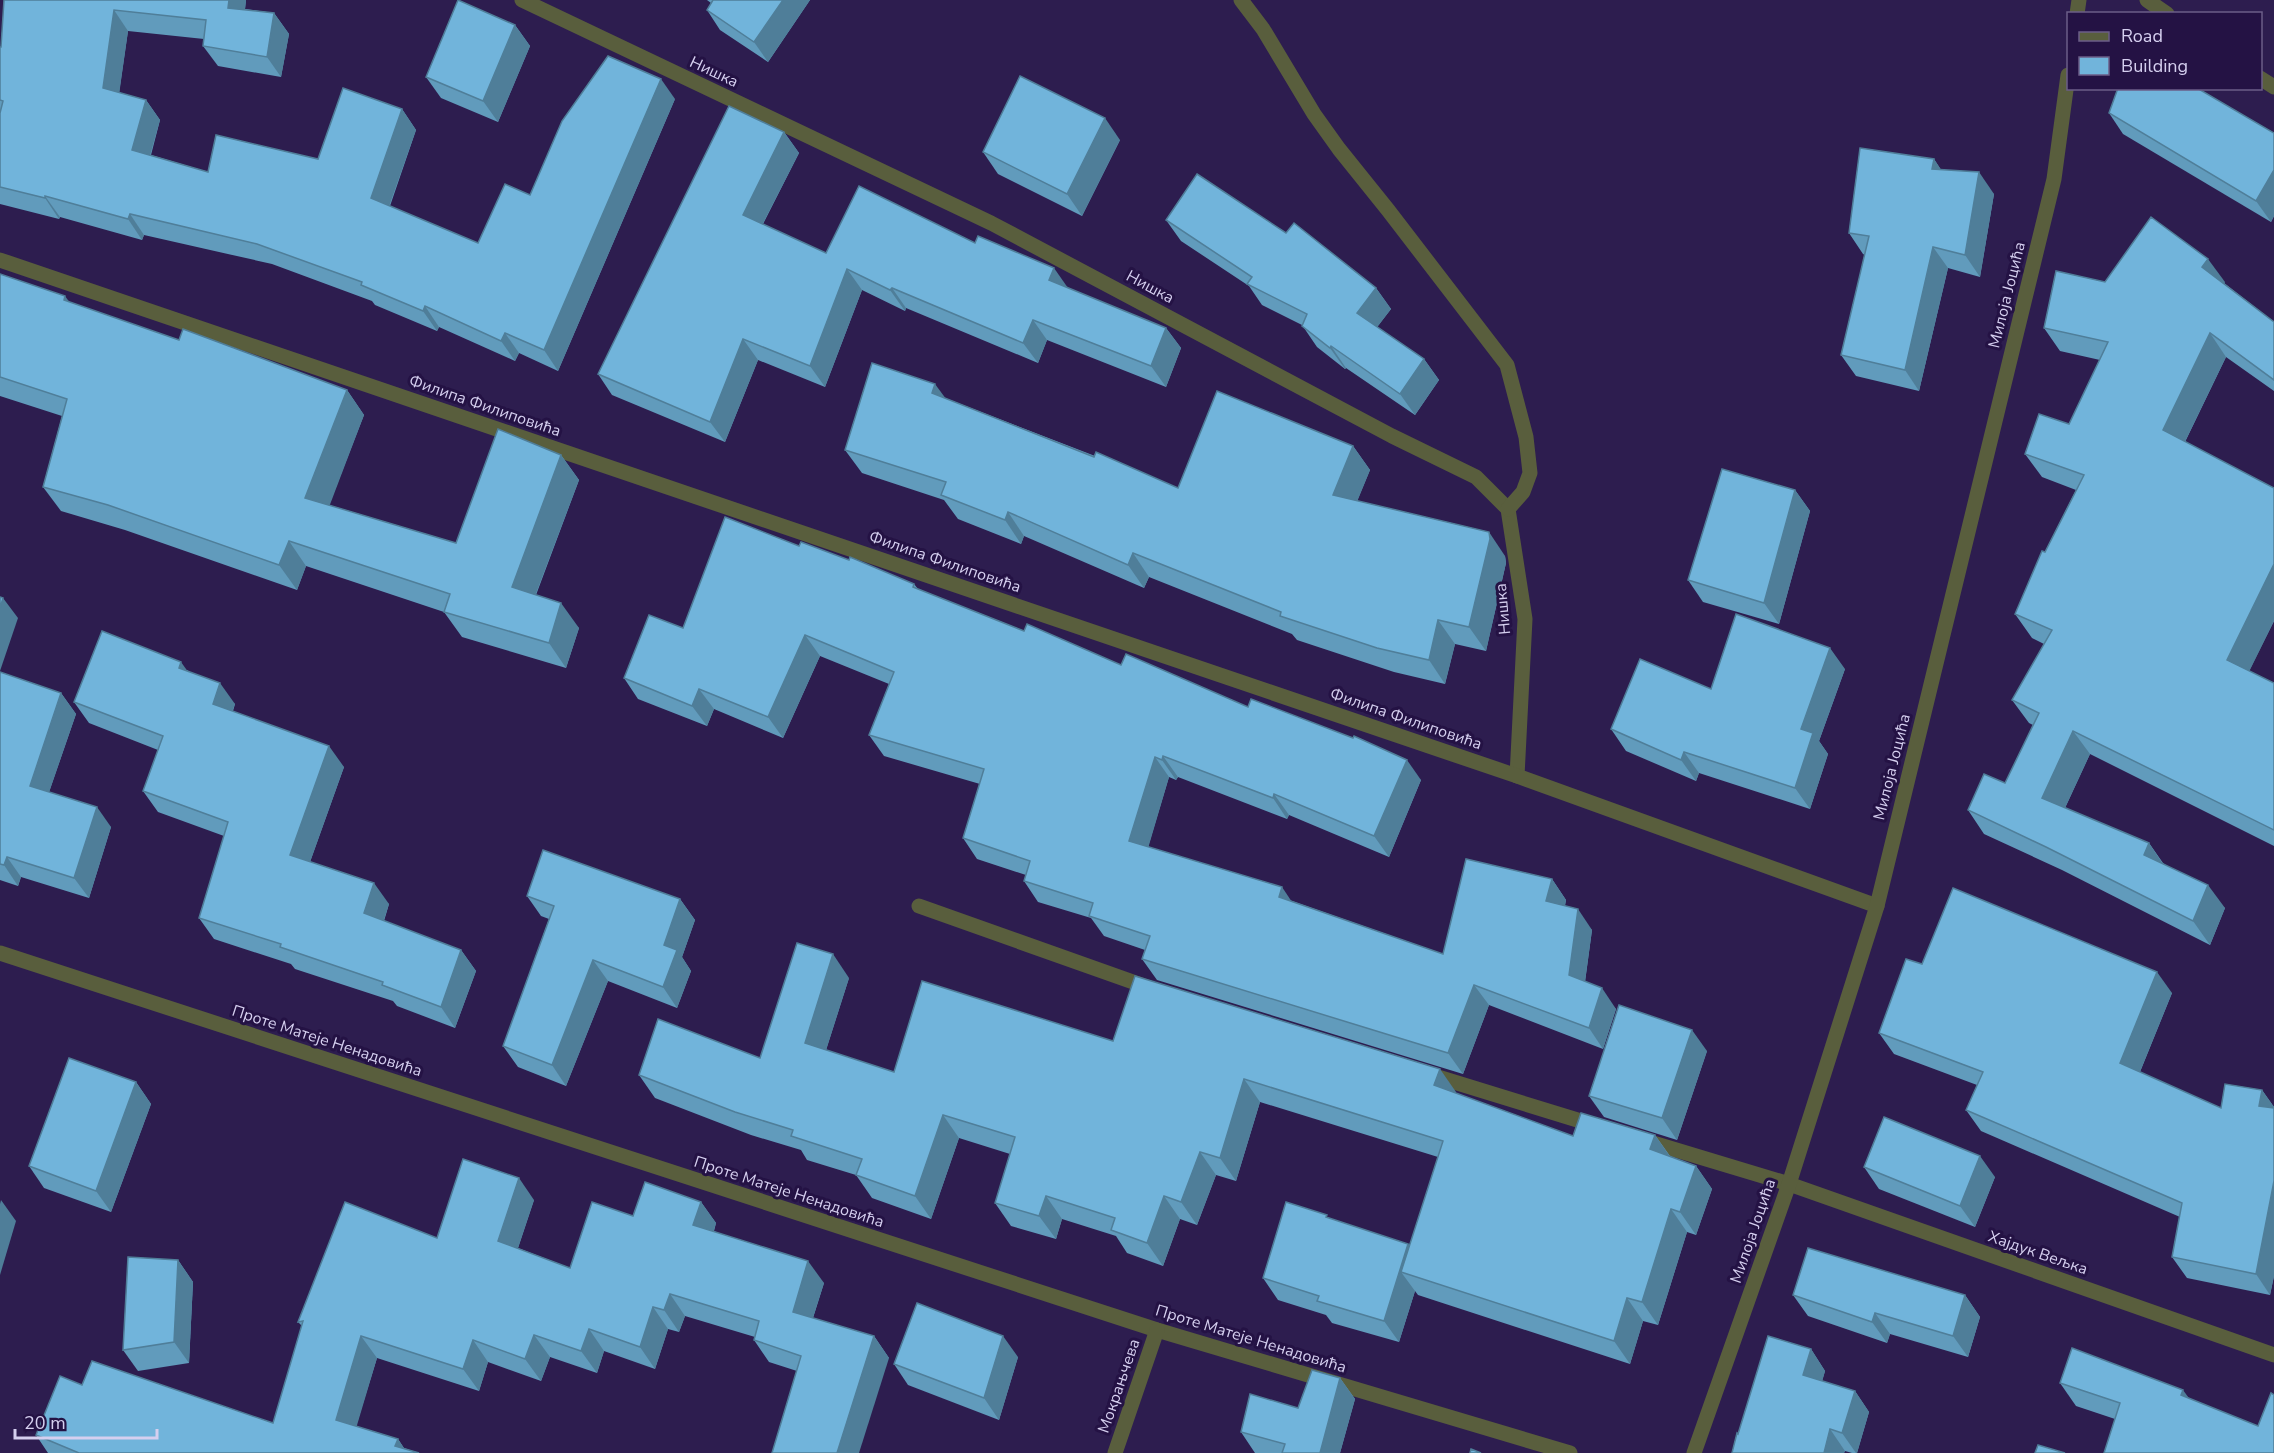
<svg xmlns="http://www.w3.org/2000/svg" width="2274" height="1453" viewBox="0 0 2274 1453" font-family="'Nunito Sans',sans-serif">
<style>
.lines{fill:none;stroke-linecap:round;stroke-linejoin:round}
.lane{stroke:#595e3d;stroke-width:15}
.street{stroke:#595e3d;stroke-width:15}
.wall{fill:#619bbc}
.shaded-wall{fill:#4f7e99}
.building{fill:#71b4db;stroke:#4f7e99;stroke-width:1.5}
.labels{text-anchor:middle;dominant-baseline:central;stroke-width:6;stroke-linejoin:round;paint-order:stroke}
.street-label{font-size:16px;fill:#d5cfef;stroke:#241244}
</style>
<rect width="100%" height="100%" fill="#2d1d4f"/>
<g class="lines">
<g class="lane">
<polyline points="919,906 1150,988"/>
<polyline points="1428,1074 1597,1126"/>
<polyline points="1643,1140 1789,1184"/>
</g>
<g class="street">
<polyline points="522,0 991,223 1392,436 1476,477 1508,509 1525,619 1517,776"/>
<polyline points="1241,0 1263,29 1314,114 1339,149 1388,210 1507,365 1526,437 1530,473 1523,492 1508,509"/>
<polyline points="2147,0 2167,14"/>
<polyline points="2077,14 2079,0"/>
<polyline points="2260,78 2274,87"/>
<polyline points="0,260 1517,776 1877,906"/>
<polyline points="0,953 1157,1330 1570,1453"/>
<polyline points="1789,1184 2274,1355"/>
<polyline points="1115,1453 1157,1330"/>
<polyline points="1694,1453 1789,1184 1877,906 2054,179 2068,75"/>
</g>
</g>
<g class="wall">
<polygon points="4,0 246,0 245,9 274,13 289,34 281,77 218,66 203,46 204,39 128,31 119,93 146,100 160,120 151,155 208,172 318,159 402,109 416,130 390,206 478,243 530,195 675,99 558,371 519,353 515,361 439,327 437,331 375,305 372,301 272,264 144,235 142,240 60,217 59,219 0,204 0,47 1,47"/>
<polygon points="707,0 810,0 768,62 720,30 707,10 711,3"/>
<polygon points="515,25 530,46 498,122 441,98 426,77"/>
<polygon points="2109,113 2274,133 2274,216 2271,222 2123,134"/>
<polygon points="784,132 799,153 763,224 826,253 975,243 1068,288 1166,328 1181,348 1166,387 1047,340 1038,363 906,308 905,311 862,290 825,387 758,360 725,442 612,395 598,374"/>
<polygon points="1120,140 1082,216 998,174 983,152"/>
<polygon points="1934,159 1941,170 1994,194 1980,277 1948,268 1919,391 1856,376 1841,355 1865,255 1863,254 1849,233"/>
<polygon points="1166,220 1286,233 1376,288 1391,309 1377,327 1424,359 1439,380 1415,415 1346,368 1345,369 1317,347 1302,325 1262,305 1249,286 1181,241"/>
<polygon points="0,274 70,303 179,340 347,390 364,415 329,505 456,543 561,455 579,480 536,595 579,628 566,668 462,637 444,612 306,566 297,590 125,530 61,511 43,487 62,416 0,396"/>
<polygon points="2105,282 2225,282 2224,283 2274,322 2274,391 2226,357 2185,442 2274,488 2274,621 2249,671 2274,684 2274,846 2090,754 2065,808 2149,843 2163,863 2225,908 2210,945 2062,870 1984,834 1968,810 2005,783 2033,725 2029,723 2012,700 2044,644 2032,638 2015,614 2045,552 2076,490 2042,477 2025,454 2069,424 2100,360 2060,351 2044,328"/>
<polygon points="945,398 1178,488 1353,446 1370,470 1357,501 1505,556 1506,563 1486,651 1455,644 1445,684 1394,672 1297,640 1292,634 1149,577 1144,588 1024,536 1021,544 958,519 944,500 862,473 845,450"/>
<polygon points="1795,490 1810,511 1779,624 1703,602 1688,580"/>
<polygon points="799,546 849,560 914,584 918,589 1024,631 1121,665 1248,707 1421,780 1389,857 1289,815 1287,819 1178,777 1176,780 1169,777 1148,847 1292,901 1443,954 1552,879 1566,900 1565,906 1592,930 1585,982 1616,1009 1603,1049 1489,1005 1463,1074 1157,980 1142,959 1145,950 1104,936 1091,918 1038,902 1024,881 1026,875 977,859 963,838 980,784 884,756 869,735 889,684 820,656 783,738 714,709 707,726 638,699 624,678 683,628"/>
<polygon points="1845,669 1819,741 1828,754 1810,809 1699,773 1696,781 1626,751 1611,729 1711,689"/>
<polygon points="187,670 235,704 233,711 344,767 310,862 389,904 384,921 461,950 476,971 455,1028 397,1006 393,1001 295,969 291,964 214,939 199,918 224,836 158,812 143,791 158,750 89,723 74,702"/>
<polygon points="0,672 61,693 76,714 49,792 111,827 89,898 21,877 18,886 0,880"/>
<polygon points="527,896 680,899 695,920 682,957 691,971 677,1008 608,981 566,1086 518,1067 503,1046 549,919 541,916"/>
<polygon points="1922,964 2172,993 2140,1072 2221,1108 2262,1090 2274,1107 2274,1276 2270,1295 2187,1278 2172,1257 2180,1217 1981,1131 1966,1110 1977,1085 1894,1054 1879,1033"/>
<polygon points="849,978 826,1050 894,1072 1113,1041 1456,1092 1456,1093 1573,1136 1655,1135 1670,1156 1696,1166 1712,1189 1696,1235 1687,1232 1658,1325 1643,1321 1630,1364 1418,1295 1415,1291 1399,1342 1332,1323 1326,1315 1278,1300 1263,1278 1330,1219 1408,1244 1410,1246 1438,1157 1260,1102 1236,1181 1216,1175 1197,1225 1180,1219 1163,1266 1127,1253 1116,1236 1062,1219 1056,1239 1011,1226 995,1203 1010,1154 959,1138 931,1219 872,1198 856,1175 807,1160 801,1150 751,1135 655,1098 639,1075 760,1058"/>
<polygon points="1707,1051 1677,1140 1604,1117 1589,1096"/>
<polygon points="136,1082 151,1104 111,1212 44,1188 29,1166"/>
<polygon points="1864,1167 1995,1177 1975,1227 1879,1189"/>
<polygon points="534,1200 518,1248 570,1268 633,1216 701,1202 716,1223 714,1231 824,1283 813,1318 874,1336 889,1358 797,1371 769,1362 754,1340 755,1337 685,1316 679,1332 668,1329 655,1369 604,1351 597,1373 550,1357 541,1381 488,1362 479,1391 377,1358 356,1426 398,1439 404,1448 419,1453 48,1453 36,1435 82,1385 273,1423 302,1326 298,1322 437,1238"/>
<polygon points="178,1260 193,1282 189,1363 138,1371 123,1350"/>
<polygon points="1793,1295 1965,1295 1980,1317 1968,1357 1890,1334 1887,1343 1808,1316"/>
<polygon points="1811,1349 1825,1371 1822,1381 1855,1391 1869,1412 1857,1453 1852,1453 1845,1451 1844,1453 1732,1453 1738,1434"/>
<polygon points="1018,1357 999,1420 908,1385 894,1364"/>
<polygon points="1340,1378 1355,1399 1340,1453 1255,1453 1241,1432 1298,1408"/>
<polygon points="2060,1383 2190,1399 2258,1426 2274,1453 2115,1419 2076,1406"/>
</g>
<g class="shaded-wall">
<polygon points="229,0 246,0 243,28 228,8"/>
<polygon points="783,0 810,0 768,62 754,42"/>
<polygon points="114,10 128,31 117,109 103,88"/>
<polygon points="274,13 289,34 281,77 267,57"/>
<polygon points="515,25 530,46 498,122 483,101"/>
<polygon points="661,79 675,99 558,371 544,350"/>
<polygon points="146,100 160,120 146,170 132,150"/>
<polygon points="402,109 416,130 385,218 371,198"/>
<polygon points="1105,118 1120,140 1082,216 1067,194"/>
<polygon points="784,132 799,153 757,235 743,215"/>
<polygon points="1934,159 1948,180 1932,169"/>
<polygon points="2274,170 2274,216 2271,222 2256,201"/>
<polygon points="1979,172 1994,194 1980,277 1965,255"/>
<polygon points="45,196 60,217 59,219 45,198"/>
<polygon points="130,214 144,235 142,240 128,219"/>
<polygon points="1933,247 1948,268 1919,391 1905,370"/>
<polygon points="2208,259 2225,282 2219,291 2202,267"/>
<polygon points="1054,268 1068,288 1049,280"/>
<polygon points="847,269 862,290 825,387 810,366"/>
<polygon points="892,288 906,308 905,311 890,290"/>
<polygon points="1376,288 1391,309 1372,334 1357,313"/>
<polygon points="65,296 83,321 64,300"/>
<polygon points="425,306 439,327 437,331 423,311"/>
<polygon points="1033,320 1047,340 1038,363 1023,343"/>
<polygon points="1166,328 1181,348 1166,387 1151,366"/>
<polygon points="505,333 519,353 515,361 501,341"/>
<polygon points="2210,333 2226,357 2179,454 2163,430"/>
<polygon points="743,339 758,360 725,442 710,422"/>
<polygon points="1331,346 1346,368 1345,369 1330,348"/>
<polygon points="1424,359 1439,380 1415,415 1400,394"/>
<polygon points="935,384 952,407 932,393"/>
<polygon points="347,390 364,415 323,523 305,498"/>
<polygon points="1353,446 1370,470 1350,519 1333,495"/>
<polygon points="561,455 579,480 529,612 512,587"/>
<polygon points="1795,490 1810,511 1779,624 1764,603"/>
<polygon points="1008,512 1024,536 1021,544 1005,520"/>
<polygon points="1489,532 1505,556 1506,563 1486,651 1469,627"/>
<polygon points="289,541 306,566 297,590 279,565"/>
<polygon points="1133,553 1149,577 1144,588 1128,565"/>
<polygon points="2274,564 2274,621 2243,684 2227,660"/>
<polygon points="3,598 18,618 0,671 0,608"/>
<polygon points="561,603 579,628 566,668 549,643"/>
<polygon points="1438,620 1455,644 1445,684 1429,660"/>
<polygon points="805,635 820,656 783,738 768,717"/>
<polygon points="1830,648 1845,669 1819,741 1828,754 1810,809 1795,788 1801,729"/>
<polygon points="181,662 196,683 179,668"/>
<polygon points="220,683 235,704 227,725 213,704"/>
<polygon points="699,689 714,709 707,726 692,706"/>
<polygon points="61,693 76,714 44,807 30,786"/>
<polygon points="2073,731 2090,754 2059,821 2042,798"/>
<polygon points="329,746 344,767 305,876 290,855"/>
<polygon points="1684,752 1699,773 1696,781 1681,760"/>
<polygon points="1163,756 1178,777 1176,780 1162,760"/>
<polygon points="1155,757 1169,777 1144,862 1129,841"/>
<polygon points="1407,760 1421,780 1389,857 1374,836"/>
<polygon points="1274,794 1289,815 1287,819 1273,798"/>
<polygon points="97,807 111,827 89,898 74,878"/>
<polygon points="2149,843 2165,867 2144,855"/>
<polygon points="7,857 21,877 18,886 4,865"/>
<polygon points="1552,879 1566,900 1561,922 1546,901"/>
<polygon points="374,883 389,904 379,935 364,913"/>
<polygon points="2208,885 2225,908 2210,945 2193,921"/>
<polygon points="1282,887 1296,908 1279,897"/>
<polygon points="680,899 695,920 682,957 691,971 677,1008 663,987 664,945"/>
<polygon points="1578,909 1592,930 1583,996 1569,975"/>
<polygon points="461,950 476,971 455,1028 441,1007"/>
<polygon points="833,954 849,978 821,1066 805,1043"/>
<polygon points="593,960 608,981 566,1086 552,1065"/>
<polygon points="2157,972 2172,993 2135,1084 2120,1063"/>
<polygon points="1474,985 1489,1005 1463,1074 1448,1053"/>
<polygon points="1602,988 1616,1009 1603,1049 1589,1028"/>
<polygon points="1692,1030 1707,1051 1677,1140 1662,1118"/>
<polygon points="1440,1069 1456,1092 1450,1108 1434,1085"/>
<polygon points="1244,1079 1260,1102 1236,1181 1220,1158"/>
<polygon points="136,1082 151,1104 111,1212 96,1191"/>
<polygon points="2262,1090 2274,1107 2274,1125 2259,1106"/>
<polygon points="943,1115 959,1138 931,1219 915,1196"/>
<polygon points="1655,1135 1671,1158 1650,1149"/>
<polygon points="1200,1152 1216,1175 1197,1225 1181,1202"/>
<polygon points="1980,1156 1995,1177 1975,1227 1960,1206"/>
<polygon points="1696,1166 1712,1189 1696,1235 1680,1212"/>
<polygon points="519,1178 534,1200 513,1263 498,1241"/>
<polygon points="2274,1181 2274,1276 2270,1295 2256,1274"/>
<polygon points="1046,1196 1062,1219 1056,1239 1039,1216"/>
<polygon points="1164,1196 1180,1219 1163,1266 1147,1243"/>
<polygon points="1,1200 16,1221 0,1275 0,1204"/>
<polygon points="701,1202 716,1223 709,1247 693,1225"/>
<polygon points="1671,1209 1687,1232 1658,1325 1642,1302"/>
<polygon points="1408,1244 1423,1265 1401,1272 1415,1291 1399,1342 1384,1321"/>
<polygon points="178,1260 193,1282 189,1363 174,1342"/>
<polygon points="808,1261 824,1283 808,1333 793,1312"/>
<polygon points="670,1294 685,1316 679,1332 664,1310"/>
<polygon points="1965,1295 1980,1317 1968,1357 1953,1336"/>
<polygon points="1627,1298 1643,1321 1630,1364 1614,1341"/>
<polygon points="653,1307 668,1329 655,1369 640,1347"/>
<polygon points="1875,1313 1890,1334 1887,1343 1872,1322"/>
<polygon points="589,1329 604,1351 597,1373 581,1351"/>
<polygon points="534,1335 550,1357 541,1381 525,1359"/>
<polygon points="361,1336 377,1358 352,1442 336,1420"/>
<polygon points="874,1336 889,1358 859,1453 837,1453"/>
<polygon points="1003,1336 1018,1357 999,1420 984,1398"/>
<polygon points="473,1340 488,1362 479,1391 463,1369"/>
<polygon points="1811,1349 1825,1371 1818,1396 1803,1375"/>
<polygon points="1340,1378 1355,1399 1340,1453 1320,1453"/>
<polygon points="2183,1390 2199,1412 2181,1395"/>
<polygon points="1855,1391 1869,1412 1857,1453 1856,1453 1842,1433"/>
<polygon points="1830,1429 1845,1451 1844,1453 1824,1453"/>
<polygon points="398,1439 407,1453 395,1446"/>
</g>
<g class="building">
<polygon points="4,0 229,0 228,8 274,13 267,57 203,46 206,20 114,10 103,88 146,100 132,150 208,172 216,135 318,159 343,88 402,109 371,198 478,243 505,184 530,195 562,121 608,56 661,79 544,350 505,333 501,341 425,306 423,311 361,285 362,282 257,244 130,214 128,219 45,196 45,198 0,187 0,113 3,101 0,100 0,47 1,47"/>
<polygon points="458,0 515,25 483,101 426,77"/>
<polygon points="713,0 783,0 754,42 707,10"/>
<polygon points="1020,76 1105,118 1067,194 983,152"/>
<polygon points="2118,88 2197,88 2274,133 2274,170 2256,201 2109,113"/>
<polygon points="729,106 784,132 743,215 826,253 859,186 975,243 978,236 1054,268 1049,280 1166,328 1151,366 1033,320 1023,343 892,288 890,290 847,269 810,366 743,339 710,422 598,374"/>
<polygon points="1860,148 1934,159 1932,169 1979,172 1965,255 1933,247 1905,370 1841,355 1869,236 1849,233"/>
<polygon points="1197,174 1286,233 1294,223 1376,288 1357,313 1424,359 1400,394 1331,346 1330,348 1302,326 1307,314 1247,284 1252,277 1166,220"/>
<polygon points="2151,217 2208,259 2202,267 2274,322 2274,380 2210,333 2163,430 2274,488 2274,564 2227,660 2274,683 2274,830 2073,731 2042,798 2149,843 2144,855 2208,885 2193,921 2046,847 1968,810 1984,774 2005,783 2039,713 2012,700 2052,630 2015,614 2042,551 2045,552 2084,475 2025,454 2039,414 2069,424 2108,342 2044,328 2056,271 2105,282"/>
<polygon points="0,274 65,296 64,300 179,340 183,329 347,390 305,498 456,543 498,429 561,455 512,587 561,603 549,643 444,612 450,594 289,541 279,565 108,505 43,487 67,399 0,377"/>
<polygon points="872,363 935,384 932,393 1094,457 1096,452 1178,488 1217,391 1353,446 1333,495 1489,532 1490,539 1469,627 1438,620 1429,660 1377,648 1280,616 1281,612 1133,553 1128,565 1008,512 1005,520 941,495 946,482 845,450"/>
<polygon points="1722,469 1795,490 1764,603 1688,580"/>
<polygon points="725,517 799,546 801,542 849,560 850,557 914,584 913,587 1024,631 1027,624 1121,665 1126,654 1248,707 1251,699 1353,738 1354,736 1407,760 1374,836 1274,794 1273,798 1163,756 1162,760 1155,757 1129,841 1282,887 1279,897 1443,954 1466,859 1552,879 1546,901 1578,909 1569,975 1602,988 1589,1028 1474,985 1448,1053 1142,959 1150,936 1089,916 1093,903 1024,881 1030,861 963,838 984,769 869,735 894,672 805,635 768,717 699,689 692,706 624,678 649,615 683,628"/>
<polygon points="0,597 3,598 0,608"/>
<polygon points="1736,614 1830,648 1801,729 1813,733 1795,788 1684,752 1681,760 1611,729 1640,659 1711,689"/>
<polygon points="102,631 181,662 179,668 220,683 213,704 329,746 290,855 374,883 364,913 461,950 441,1007 382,985 383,982 280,947 281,944 199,918 228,822 143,791 163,736 74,702"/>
<polygon points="0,672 61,693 30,786 97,807 74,878 7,857 4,865 0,864"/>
<polygon points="543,850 680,899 664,945 677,950 663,987 593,960 552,1065 503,1046 554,906 527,896"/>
<polygon points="1953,888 2157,972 2120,1063 2221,1108 2225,1084 2262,1090 2259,1106 2274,1108 2274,1181 2256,1274 2172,1257 2182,1203 1966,1110 1983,1072 1879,1033 1906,959 1922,964"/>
<polygon points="797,943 833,954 805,1043 894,1072 922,981 1113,1041 1135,976 1440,1069 1434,1085 1573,1136 1581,1113 1655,1135 1650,1149 1696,1166 1680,1212 1671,1209 1642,1302 1627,1298 1614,1341 1401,1272 1443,1141 1244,1079 1220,1158 1200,1152 1181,1202 1164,1196 1147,1243 1111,1230 1115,1218 1046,1196 1039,1216 995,1203 1015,1137 943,1115 915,1196 856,1175 862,1159 791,1136 793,1130 735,1112 639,1075 658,1019 760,1058"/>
<polygon points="1619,1005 1692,1030 1662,1118 1589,1096"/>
<polygon points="69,1058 136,1082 96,1191 29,1166"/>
<polygon points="1884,1117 1980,1156 1960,1206 1864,1167"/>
<polygon points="463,1159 519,1178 498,1241 570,1268 592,1202 633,1216 645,1182 701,1202 693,1225 808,1261 793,1312 874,1336 837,1453 838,1453 772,1453 801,1356 754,1340 759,1321 670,1294 664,1310 653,1307 640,1347 589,1329 581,1351 534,1335 525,1359 473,1340 463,1369 361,1336 336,1420 398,1439 395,1446 419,1453 79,1453 36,1435 60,1376 82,1385 92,1361 273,1423 303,1321 298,1322 345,1202 437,1238"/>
<polygon points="1286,1202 1327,1215 1326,1217 1408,1244 1384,1321 1317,1301 1319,1296 1263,1278"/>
<polygon points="1808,1248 1965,1295 1953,1336 1875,1313 1872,1322 1793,1295"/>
<polygon points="128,1257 178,1260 174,1342 123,1350"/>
<polygon points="917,1303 1003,1336 984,1398 894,1364"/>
<polygon points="1768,1336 1811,1349 1803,1375 1855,1391 1842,1433 1830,1429 1824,1453 1732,1453 1737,1433 1738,1434"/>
<polygon points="2072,1348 2183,1390 2181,1395 2258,1426 2271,1393 2274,1395 2274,1453 2104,1453 2120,1403 2060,1383"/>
<polygon points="1312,1370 1340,1378 1320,1453 1282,1453 1285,1444 1241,1432 1250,1394 1298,1408"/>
<polygon points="2038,1445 2065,1453 2035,1453"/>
<polygon points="1471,1449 1481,1453 1470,1453"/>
</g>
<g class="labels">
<g class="street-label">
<text transform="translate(714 72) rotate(25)">Нишка</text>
<text transform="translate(1150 287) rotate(28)">Нишка</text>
<text transform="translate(2007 295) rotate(-76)">Милоја Јоцића</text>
<text transform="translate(485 406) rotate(19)">Филипа Филиповића</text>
<text transform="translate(945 562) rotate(19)">Филипа Филиповића</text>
<text transform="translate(1503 609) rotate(-95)">Нишка</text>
<text transform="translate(1406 719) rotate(19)">Филипа Филиповића</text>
<text transform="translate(1892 767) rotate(-76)">Милоја Јоцића</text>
<text transform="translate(327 1041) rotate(18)">Проте Матеје Ненадовића</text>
<text transform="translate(789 1192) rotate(18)">Проте Матеје Ненадовића</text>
<text transform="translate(1753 1231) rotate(-71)">Милоја Јоцића</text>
<text transform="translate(2038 1253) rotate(19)">Хајдук Вељка</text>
<text transform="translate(1251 1339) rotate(17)">Проте Матеје Ненадовића</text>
<text transform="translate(1119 1386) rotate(-71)">Мокрањчева</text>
</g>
</g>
<rect x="2067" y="12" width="195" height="78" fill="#241244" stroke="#6b5e88" stroke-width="1.5"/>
<rect x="2079" y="32" width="30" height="9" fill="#595e3d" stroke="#6b5e88" stroke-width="1.5"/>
<text x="2121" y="42" font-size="18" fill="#d5cfef">Road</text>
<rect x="2079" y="57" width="30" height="18" fill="#71b4db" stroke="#6b5e88" stroke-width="1.5"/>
<text x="2121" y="72" font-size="18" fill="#d5cfef">Building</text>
<path d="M15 1429v9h142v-9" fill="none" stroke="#d5cfef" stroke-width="3"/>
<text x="24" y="1429" font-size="18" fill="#d5cfef" stroke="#241244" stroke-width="4.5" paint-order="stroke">20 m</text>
</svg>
